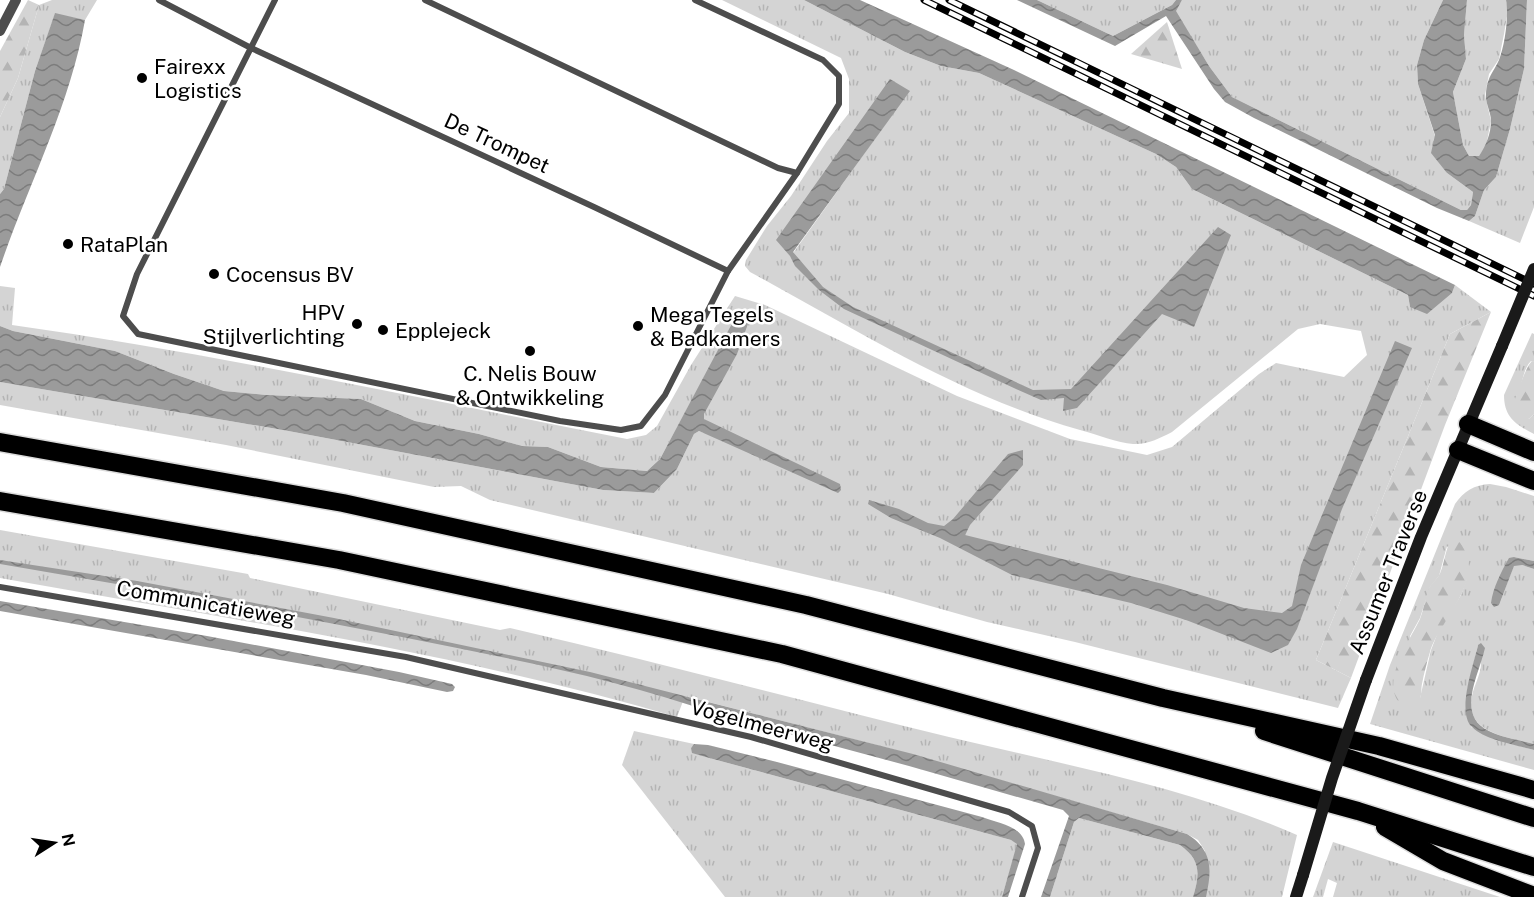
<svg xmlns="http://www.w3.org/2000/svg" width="1534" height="897" viewBox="0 0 1534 897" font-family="'Public Sans',sans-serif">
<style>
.grass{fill:url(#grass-tufts);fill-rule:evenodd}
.forest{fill:url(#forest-firs)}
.water{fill:url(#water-waves)}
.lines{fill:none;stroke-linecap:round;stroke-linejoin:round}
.motorway-casing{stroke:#dbdbdb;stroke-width:21}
.minor{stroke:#4d4d4d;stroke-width:6}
.tertiary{stroke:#4d4d4d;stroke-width:10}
.secondary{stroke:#1a1a1a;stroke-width:12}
.motorway{stroke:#000;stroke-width:18}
.rail-casing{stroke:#000;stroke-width:7}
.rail{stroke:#fff;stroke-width:4.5;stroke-dasharray:14;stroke-linecap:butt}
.secondary-bridge{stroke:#1a1a1a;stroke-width:12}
.poi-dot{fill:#000;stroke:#fff;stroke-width:2}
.labels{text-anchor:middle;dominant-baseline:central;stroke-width:5;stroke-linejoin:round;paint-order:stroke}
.poi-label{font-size:21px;fill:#000;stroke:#fff;text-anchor:start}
.street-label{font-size:21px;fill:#000;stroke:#fff}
</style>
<defs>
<pattern id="grass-tufts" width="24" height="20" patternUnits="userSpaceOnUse" patternTransform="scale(1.5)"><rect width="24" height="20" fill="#d4d4d4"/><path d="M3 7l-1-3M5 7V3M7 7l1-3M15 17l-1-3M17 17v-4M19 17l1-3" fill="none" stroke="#b4b4b4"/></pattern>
<pattern id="forest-firs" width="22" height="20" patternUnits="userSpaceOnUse" patternTransform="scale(1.5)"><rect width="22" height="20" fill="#d4d4d4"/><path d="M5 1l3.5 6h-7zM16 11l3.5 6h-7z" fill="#b4b4b4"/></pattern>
<pattern id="water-waves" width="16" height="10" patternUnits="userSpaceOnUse" patternTransform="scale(1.5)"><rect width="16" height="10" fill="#9b9b9b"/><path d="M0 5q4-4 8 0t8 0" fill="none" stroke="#7c7c7c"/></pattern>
</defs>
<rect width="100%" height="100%" fill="#fff"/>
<g class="grass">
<polygon points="52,0 97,0 85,20 55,14 35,71 4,189 0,194 0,117 18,78 39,5"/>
<path d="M722,0h82l101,52 36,14 38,7 177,81 20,13 16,22 216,106 2,12 42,-14 3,-8 36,27 -41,22 -134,326 35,18 -13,30 -263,-66 -88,-20 -99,-28 -398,-94 -29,-14 -27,1 -208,-42 -226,-40v-23l283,48 320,60 51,3 23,-24 17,-35 5,-3 5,2 4,-11 -4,-3v-5l33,-98 -77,143 -13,12 -46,-4 -53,-20 -26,-1 -43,-12 -64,-13 -54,-22 -95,-4 -42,-4 -50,-17 -59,-23 -102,-20 -13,-5v-40l15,2 -3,37c206,29 411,74 615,114l19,-4 11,-9 34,-61 44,-69 30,9 192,91 113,43 77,16 25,-8 87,-73 17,-11 68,14 23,-22 -6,-24 -41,-7 -22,5 -126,103c-12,6 -25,13 -39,12 -15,-1 -37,-10 -53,-14 -118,-33 -223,-100 -330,-158l-5,-6 1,-6 21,-34 24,-30 36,-55 22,-28v-34l-8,-21zM890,80l19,11 -118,165z"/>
<polygon points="1037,0 1176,0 1172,5 1113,36"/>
<polygon points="1182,0 1443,0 1424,40 1417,65 1418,84 1447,173 1473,192 1471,205 1467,210 1461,210 1232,97 1209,66 1175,11"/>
<polygon points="1467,0 1506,0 1508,10 1504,34 1499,59 1489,74 1485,95 1491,121 1486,146 1479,156 1469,156 1463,145 1453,92 1466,59 1464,35"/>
<polygon points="1527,0 1534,0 1534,207 1520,243 1469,221 1475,216 1484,190 1496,177 1510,129 1524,69"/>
<path d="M1532,333l2,1v28l-3,-1c-9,9 -8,25 -15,36l13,22 5,-5v20c-18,-9 -30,-17 -30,-39z"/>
<path d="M1490,484l16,3 28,9v65l-20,-4 -15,48 15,-40h8l12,4v175c-26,-7 -70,-11 -62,-48 2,-11 9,-22 9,-32 0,-7 -2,-13 -3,-19l-11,46 4,36 31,14 32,9v20l-164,-46 20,-59 65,-161c9,-13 19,-19 35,-20zM1447,546l20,32 -6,17 -23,37 -7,18 -11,48 -10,-62 10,-18 10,-31 9,-11z"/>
<path d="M0,530l248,44 2,4 250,52 10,-2c147,34 292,73 439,109 116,28 238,50 348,98l-15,62h-77v-46l-7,-11 -11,-6 -295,-85 -207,-53 -8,21c-221,-65 -450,-98 -677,-139z"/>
<polygon points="634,731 694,744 691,748 713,759 1011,840 1018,843 1002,897 725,897 622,765"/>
<path d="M1079,818l101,27c21,15 20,29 13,52h-143l24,-75z"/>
<polygon points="1333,842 1500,897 1333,897 1337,883 1328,879 1323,897 1313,897"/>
</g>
<g class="forest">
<polygon points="28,0 39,5 18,78 0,117 0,51"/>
<polygon points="1167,22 1182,69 1131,54"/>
<polygon points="1491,312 1445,425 1351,678 1316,660 1450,334"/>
<path d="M1532,361l2,1v52l-5,5 -10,-7 -5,-10c3,-8 12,-36 18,-41z"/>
<path d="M1452,539c7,1 10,5 13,11 17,33 -26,72 -35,102 -3,10 -6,21 -8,32 -1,4 0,10 -2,14 -3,5 -10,7 -16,9 -27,-21 5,-65 16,-88 4,-10 5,-21 9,-31 2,-4 6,-7 9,-11 7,-11 6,-27 14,-38z"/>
</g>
<g class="water">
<polygon points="804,0 860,0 1014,70 1455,285 1452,293 1427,314 1410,307 1408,295 1192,189 1176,167 1156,154 979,73 941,66 905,52"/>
<path d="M1017,0h20l76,36 59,-31 4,-5h6l-6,11 33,55 23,31 229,113h6l4,-5 2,-13 -26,-19 -16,-20 4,-18 -17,-51 -1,-19 7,-25 19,-40h24l-3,35 2,24 -13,33 10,53 6,11h10c7,-10 12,-23 12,-35 0,-9 -6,-18 -5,-27 1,-17 7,-21 13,-34 6,-15 10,-45 7,-60h21l-3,69 -14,60 -14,48 -12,13 -9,26 -6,5 -32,-13 -183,-90 -29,-16 -11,-13 -48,-73 -51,30z"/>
<path d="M55,13l30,7c-15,86 -57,165 -85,247v-73l4,-5 31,-118z"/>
<polygon points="890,79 910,91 793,252 823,287 853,307 1033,390 1071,389 1218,227 1231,235 1194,327 1162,314 1077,408 1063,411 1064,398 1041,400 1016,389 844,309 819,290 795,266 790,256 776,240"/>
<polygon points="736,316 749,321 737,354 704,414 704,419 840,484 841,490 838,493 699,431 694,434 677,469 654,493 603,490 283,430 0,382 0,326 13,331 115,351 174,374 224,391 266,395 361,399 415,421 479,434 522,446 548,447 601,467 647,471 660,459"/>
<polygon points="1395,341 1412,348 1342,509 1297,629 1288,645 1271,653 1186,620 1131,603 1012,575 940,538 891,518 868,504 869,500 899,509 928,523 944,526 953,519 1008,454 1023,450 1023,465 970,525 965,535 1167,585 1244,608 1282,613 1292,606 1301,565"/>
<path d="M1514,557l20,4v8l-12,-4 -8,1 -15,39 -5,2 -3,-4c2,-15 10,-31 18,-45z"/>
<path d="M0,560l137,21 197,37 256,54 323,82 274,80c26,16 25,36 19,63h-13c7,-23 8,-37 -13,-52l-101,-27 -5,4 -24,75h-9l28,-81 -6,-6 -154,-44 -193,-52c-100,-36 -205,-55 -309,-76 -135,-27 -271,-51 -407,-74z"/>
<polygon points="0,601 207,636 399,672 452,684 455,687 453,691 447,692 366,675 0,611"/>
<path d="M1481,643l4,5c-6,27 -30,67 4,83 14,7 31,9 45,13v6c-18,-5 -49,-10 -62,-23 -16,-15 2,-63 6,-82z"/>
<path d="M694,744l14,1 69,17 205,55c15,6 41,9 43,27l-17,53h-6l15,-53 -6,-4 -298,-81 -21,-6 -1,-5z"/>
</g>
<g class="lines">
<g class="motorway-casing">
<g id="motorway">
<polyline points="1468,424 1534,452"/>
<polyline points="0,442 343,503 806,605 1163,698 1379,746 1534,790"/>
<polyline points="1458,450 1534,481"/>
<polyline points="0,501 339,560 782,654 1358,811 1534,867"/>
<polyline points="1264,731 1534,818"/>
<polyline points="1385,827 1443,861 1534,896"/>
</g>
</g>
<g class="minor">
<polyline points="159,0 251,48 594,207 728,271 665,395 641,426 621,430 560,421 138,334 123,316 137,274 275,0"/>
<polyline points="425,0 778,168 797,173 839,104 839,76 823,60 695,0"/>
<polyline points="728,271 797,173"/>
<polyline points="0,587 406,657 751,737 1009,812 1032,826 1038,848 1022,897"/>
</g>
<polyline class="tertiary" points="0,31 16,0"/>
<g class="secondary">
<polyline points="1366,680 1421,537 1502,346"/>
<polyline points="1296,897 1303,875"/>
</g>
<use href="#motorway" class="motorway"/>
<g class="rail-casing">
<g id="rail">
<polyline points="924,0 1534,296"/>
<polyline points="949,0 1534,284"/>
</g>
</g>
<use href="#rail" class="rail"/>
<g class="secondary-bridge">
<polyline points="1502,346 1534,269"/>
<polyline points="1303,875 1332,778 1366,680"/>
</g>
</g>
<g class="poi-dot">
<circle cx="142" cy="78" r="6"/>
<circle cx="68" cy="244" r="6"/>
<circle cx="214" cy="274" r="6"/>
<circle cx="357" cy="324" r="6"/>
<circle cx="638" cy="326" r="6"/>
<circle cx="383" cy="330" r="6"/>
<circle cx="530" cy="351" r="6"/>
</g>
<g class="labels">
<g class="poi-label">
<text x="154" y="66">Fairexx<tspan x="154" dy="24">Logistics</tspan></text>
<text x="80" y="244">RataPlan</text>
<text x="226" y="274">Cocensus BV</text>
<text x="345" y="312" text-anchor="end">HPV<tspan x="345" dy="24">Stijlverlichting</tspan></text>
<text x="650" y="314">Mega Tegels<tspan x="650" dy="24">&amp; Badkamers</tspan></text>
<text x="395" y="330">Epplejeck</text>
<text x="530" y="373" text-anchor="middle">C. Nelis Bouw<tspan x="530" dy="24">&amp; Ontwikkeling</tspan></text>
</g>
<g class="street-label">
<text transform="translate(497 143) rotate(25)">De Trompet</text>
<text transform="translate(1388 572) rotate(-68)">Assumer Traverse</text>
<text transform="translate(206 603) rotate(10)">Communicatieweg</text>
<text transform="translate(762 725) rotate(15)">Vogelmeerweg</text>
</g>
</g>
<g transform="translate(54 843) rotate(78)" stroke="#ffffff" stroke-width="4.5" paint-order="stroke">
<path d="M0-4.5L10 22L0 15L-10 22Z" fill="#000000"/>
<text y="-9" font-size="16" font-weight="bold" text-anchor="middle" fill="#000000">N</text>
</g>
</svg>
